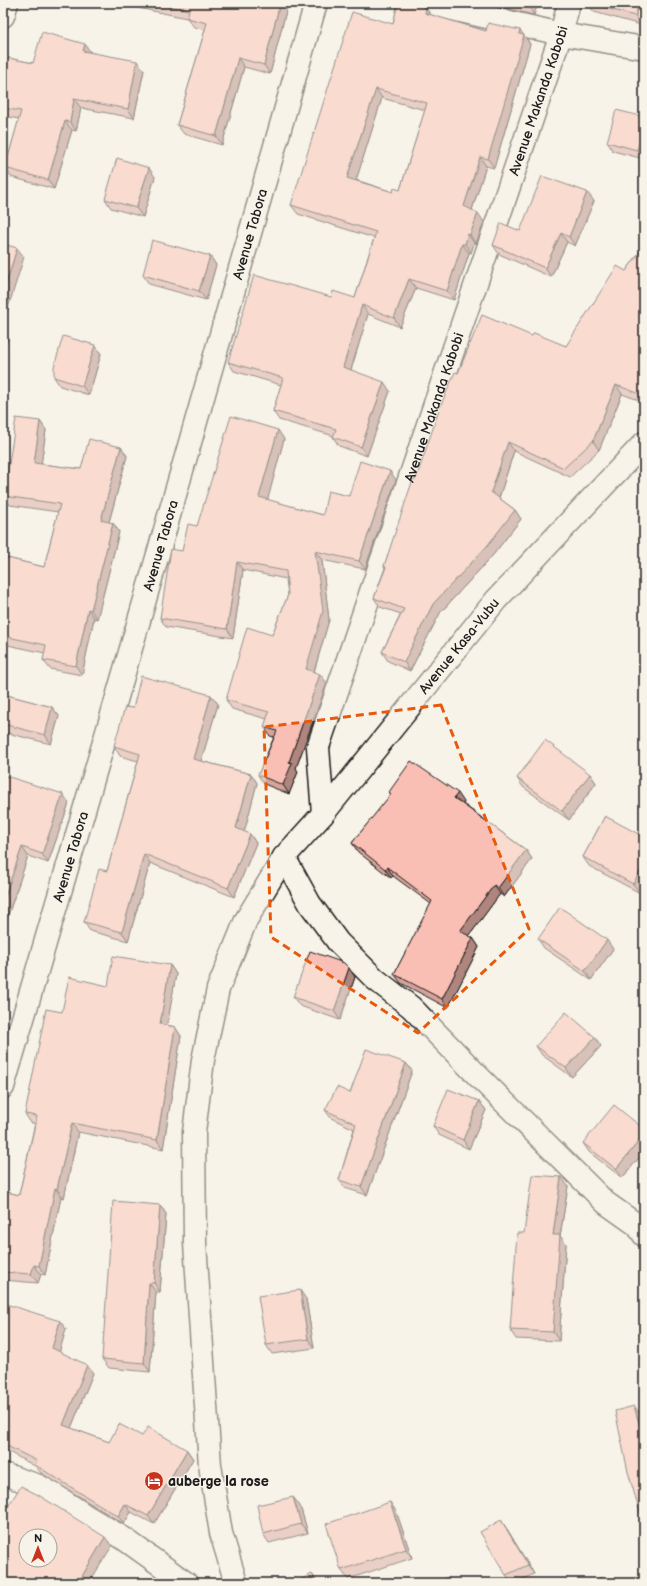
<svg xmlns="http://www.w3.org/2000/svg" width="647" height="1586" font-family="'Balsamiq Sans',sans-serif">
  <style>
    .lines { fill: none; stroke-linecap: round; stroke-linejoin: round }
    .minor-casing { stroke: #1c1c1c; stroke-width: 25 }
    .trunk-casing { stroke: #1c1c1c; stroke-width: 25 }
    .minor { stroke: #f7f3e8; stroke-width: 22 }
    .trunk { stroke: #f7f3e8; stroke-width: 22 }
    .wall { fill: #d7a49b; stroke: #1c1c1c; fill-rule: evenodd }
    .shaded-wall { fill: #af867e; stroke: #1c1c1c }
    .building { fill: #fabfb4; stroke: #1c1c1c; fill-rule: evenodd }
    .marked { fill: none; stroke: #e8590c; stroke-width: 3; stroke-dasharray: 8 5; stroke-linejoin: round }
    .labels { text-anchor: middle; stroke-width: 3; stroke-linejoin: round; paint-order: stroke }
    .street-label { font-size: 14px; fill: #1c1c1c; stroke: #f7f3e8 }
    .poi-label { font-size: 14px; font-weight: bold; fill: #1c1c1c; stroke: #f7f3e8; text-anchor: start }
  </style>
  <rect width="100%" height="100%" fill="#f7f3e8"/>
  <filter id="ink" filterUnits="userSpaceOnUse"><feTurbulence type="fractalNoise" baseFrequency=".025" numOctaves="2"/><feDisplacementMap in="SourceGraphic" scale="8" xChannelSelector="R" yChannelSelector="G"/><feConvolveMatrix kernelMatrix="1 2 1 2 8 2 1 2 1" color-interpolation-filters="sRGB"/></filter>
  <g filter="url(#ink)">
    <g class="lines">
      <defs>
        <g id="minor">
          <path d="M426,3L561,34L644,48"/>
          <path d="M3,16L7,3"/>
          <path id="s1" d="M323,814L318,747L561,34L569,3"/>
          <path d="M284,857L310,904L338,942L375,979L411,1007L480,1078L606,1203L637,1225L644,1235"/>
          <path id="s2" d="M3,1087L111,718L316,3"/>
          <path d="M3,1474L39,1486L53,1494L86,1516L123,1538L186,1583"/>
        </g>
        <g id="trunk">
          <path id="s3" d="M236,1583L221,1533L210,1465L195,1243L194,1132L203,1060L218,989L246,920L284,857L323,814L496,600L644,443"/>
        </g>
      </defs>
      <use href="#minor" class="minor-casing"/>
      <use href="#trunk" class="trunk-casing"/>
      <use href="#minor" class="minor"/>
      <use href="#trunk" class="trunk"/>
    </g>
    <g class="wall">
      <path d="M135,3H288L270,74L244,67L222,145L184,134L177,125L205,30L194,27L187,18L138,8Z"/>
      <path d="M398,3H414V4L426,8L431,15L486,31L527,39L530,44L494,168L486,166L472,210L484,222L476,244L474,243L471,253H469L454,300L416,288L400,327L368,314L351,370L390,391L367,456L339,446L333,437L334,436L279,420L273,411L281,385L234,371L228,362L331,297L355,298L374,238L298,214L291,205L393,24ZM382,98L425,110L400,190L393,192L356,180Z"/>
      <path d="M498,3H538L534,15L501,7Z"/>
      <path d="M587,3H644V15L641,25L594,12Z"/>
      <path d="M90,52L144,70L134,118L81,108L76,131L72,130L54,189L11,177L5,168L19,119L3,116V57L33,63Z"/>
      <path d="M644,117V159L613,151L607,142Z"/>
      <path d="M155,177L143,217L111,208L105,199Z"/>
      <path d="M594,201L575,246L567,242L551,277L499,254L493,245L520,231Z"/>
      <path d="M644,246V402L622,394L599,450L570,477L514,451L499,498L515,510L521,519L493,555L440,613L410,671L388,661L382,652L401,614L380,607L374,598L385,568L384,566L416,479L458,373L532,336L566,346L626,271Z"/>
      <path d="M210,256L216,265L206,300L149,284L143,275Z"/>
      <path d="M95,345L101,354L89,395L60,386L54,377Z"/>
      <path d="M40,421L46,430L41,464L81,469L121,447L127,456L109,522L113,523L119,532L97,619L94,618L82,675L50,669L43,660L45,653L3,644V557L44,567L58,512L10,505L4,496Z"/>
      <path d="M284,439L267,500L323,515L349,496L396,480L365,569L322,560L329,620L314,672L327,683L296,768L298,772L289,794L264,784L258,775L274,737L270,736L264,727L267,719L232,709L226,700L272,635L288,595L286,579L243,570L233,638L166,627L160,618L182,551L197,526Z"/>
      <path d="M3,694L52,707L59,716L51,744L3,732Z"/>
      <path d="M211,695L218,704L201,761L251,774L257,783L244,832L250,834L256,843L234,897L150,863L128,941L90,931L84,922L107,871L138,761L120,756L114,746L133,708Z"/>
      <path d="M590,774L596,783L569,820L523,787L517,778Z"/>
      <path d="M3,775L69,803L48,863L28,856L3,930Z"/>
      <path d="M389,792L464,802L463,804L526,850L532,859L504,897L500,894L469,936L473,938L479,947L448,1008L401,983L394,974L431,904L393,876L391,878L358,852L352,843L391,795Z"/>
      <path d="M605,816L640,893L589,866L583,857Z"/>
      <path d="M538,939L613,949L591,980L544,948Z"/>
      <path d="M170,965L176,974L167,1025L175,1027L181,1036L163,1149L78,1132L64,1198L61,1197L45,1275L41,1274L38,1283L3,1280V1191L19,1195L35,1123H31L25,1114L62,1012L108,986Z"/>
      <path d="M355,977L340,1020L300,1006L293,997Z"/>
      <path d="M536,1046H601L572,1077L542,1055Z"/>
      <path d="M406,1063L412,1071L367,1195L345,1188L339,1180L354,1129L331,1118L325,1110L350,1093Z"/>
      <path d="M479,1101L486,1110L469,1149L439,1135L433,1126Z"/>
      <path d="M644,1129V1152L622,1178L589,1152L583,1143Z"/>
      <path d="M568,1186L560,1236L566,1244L559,1341L516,1339L510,1330L524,1233Z"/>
      <path d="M160,1205L166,1214L160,1292H156L150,1372L109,1368L102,1359Z"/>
      <path d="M306,1299L314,1348L272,1354L266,1345Z"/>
      <path d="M3,1303L66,1329L59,1352L93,1373L71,1428L109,1442L142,1436L187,1450L193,1459L154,1524L131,1512L124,1524L41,1473L35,1466L3,1449Z"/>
      <path d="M293,1497L300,1506L308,1533L269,1543L263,1534Z"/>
      <path d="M396,1511L412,1558L348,1579L341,1570Z"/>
      <path d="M507,1529L534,1574L515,1583H512L506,1575Z"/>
    </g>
    <g class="shaded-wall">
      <path d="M280,3H288L270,74L264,65Z"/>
      <path d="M529,3H538L534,15L528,6Z"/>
      <path d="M639,3H644V15L641,25L635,16Z"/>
      <path d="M426,8L432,17L425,13Z"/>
      <path d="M520,30L530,44L494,168L488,159Z"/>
      <path d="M85,44L91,53L83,51Z"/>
      <path d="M238,58L244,67L222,145L216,136Z"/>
      <path d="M137,61L144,70L134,118L128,109Z"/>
      <path d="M376,89L382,98L354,187L347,178Z"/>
      <path d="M74,99L81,108L76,131L70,122Z"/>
      <path d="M65,121L72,130L54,189L48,180Z"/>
      <path d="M644,126V159L637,150Z"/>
      <path d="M480,157L486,166L470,216L464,206Z"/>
      <path d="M149,168L155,177L143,217L136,208Z"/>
      <path d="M587,192L594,201L575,246L569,237Z"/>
      <path d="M478,213L484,222L476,244L470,235Z"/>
      <path d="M561,233L567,242L551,277L545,268Z"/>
      <path d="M468,234L474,243L471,253L465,244Z"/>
      <path d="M462,244L469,253L454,300L447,291Z"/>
      <path d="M17,248L24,257L3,324V294Z"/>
      <path d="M210,256L216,265L206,300L199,291Z"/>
      <path d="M409,279L416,288L400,327L394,318Z"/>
      <path d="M362,305L368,314L349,376L343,367Z"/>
      <path d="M3,331L8,338L3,354Z"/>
      <path d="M95,345L101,354L89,395L82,386Z"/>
      <path d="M384,382L390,391L367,456L361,447Z"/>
      <path d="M616,385L622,394L599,450L593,441Z"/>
      <path d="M40,421L46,430L40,472L34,463Z"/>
      <path d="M278,430L284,439L266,506L259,497Z"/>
      <path d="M508,442L514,451L498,501L491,492Z"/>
      <path d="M121,447L127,456L107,529L101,520Z"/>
      <path d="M390,471L396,480L365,569L359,561Z"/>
      <path d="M515,510L521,519L493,555L440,613L410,671L404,662L433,604Z"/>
      <path d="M113,523L119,532L97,619L91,610Z"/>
      <path d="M315,551L322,560L329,620L312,678L306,669Z"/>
      <path d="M237,562L243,570L233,638L227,629Z"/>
      <path d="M88,609L94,618L82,675L76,666Z"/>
      <path d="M320,674L327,683L296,768L298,772L289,794L283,785L289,762Z"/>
      <path d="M211,695L218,704L199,768L193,759Z"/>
      <path d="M52,707L59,716L51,744L45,735Z"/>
      <path d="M251,774L257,783L243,837L236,828Z"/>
      <path d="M590,774L596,783L569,820L562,811Z"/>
      <path d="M458,793L464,802L461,807L454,798Z"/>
      <path d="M63,794L69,803L48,863L42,854Z"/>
      <path d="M250,834L256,843L234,897L228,888Z"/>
      <path d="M22,847L28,856L3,930V902Z"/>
      <path d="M526,850L532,859L504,897L498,888Z"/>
      <path d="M144,854L150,863L128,941L122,932Z"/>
      <path d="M644,864V885L640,893L633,884Z"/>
      <path d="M387,867L393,876L391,878L385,869Z"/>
      <path d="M494,885L500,894L466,940L460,931Z"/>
      <path d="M473,938L479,947L448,1008L442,999Z"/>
      <path d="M607,940L613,949L591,980L585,971Z"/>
      <path d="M170,965L176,974L166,1033L160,1024Z"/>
      <path d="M349,968L355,977L340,1020L334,1011Z"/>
      <path d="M3,1016L6,1020L3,1029Z"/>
      <path d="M175,1027L181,1036L163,1149L157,1140Z"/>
      <path d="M595,1037L601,1046L572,1077L566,1068Z"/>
      <path d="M406,1063L412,1071L367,1195L361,1187Z"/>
      <path d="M479,1101L486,1110L469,1149L463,1140Z"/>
      <path d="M72,1123L78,1132L64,1198L57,1189Z"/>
      <path d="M644,1135V1152L622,1178L616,1169Z"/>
      <path d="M561,1177L568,1186L560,1236L566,1244L559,1341L553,1332V1235Z"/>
      <path d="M55,1188L61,1197L45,1275L39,1266Z"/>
      <path d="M160,1205L166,1214L160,1292L154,1283Z"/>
      <path d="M34,1265L41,1274L38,1283L31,1274Z"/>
      <path d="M149,1283L156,1292L150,1372L144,1363Z"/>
      <path d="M300,1290L306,1299L314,1348L308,1339Z"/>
      <path d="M60,1321L66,1329L58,1357L52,1348Z"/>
      <path d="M87,1365L93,1373L69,1433L63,1425Z"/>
      <path d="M634,1406L640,1413L644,1429V1441Z"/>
      <path d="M187,1450L193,1459L154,1524L148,1516Z"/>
      <path d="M293,1497L300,1506L308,1533L301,1524Z"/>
      <path d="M390,1502L396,1511L412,1558L406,1549Z"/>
      <path d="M125,1504L131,1512L124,1524L118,1516Z"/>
      <path d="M501,1520L507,1529L534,1574L528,1565Z"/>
      <path d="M105,1537L112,1546L89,1583H78Z"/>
      <path d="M312,1574L318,1583H317Z"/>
    </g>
    <g class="building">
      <path d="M153,3H280L264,65L238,58L216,136L177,125L207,23L187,18L189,10Z"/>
      <path d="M398,3H411L426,8L425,13L486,31L488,23L520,30L519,34L524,35L488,159L480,157L464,206L478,213L470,235L468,234L465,244H462L447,291L409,279L394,318L362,305L343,367L384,382L361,447L333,437L336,429L273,411L283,378L228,362L254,275L331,297L333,291L355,298L376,232L291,205L352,12L393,24ZM376,89L427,103L400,190L394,188L393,192L347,178Z"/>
      <path d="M515,3H529L528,6Z"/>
      <path d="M588,3H639L635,16Z"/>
      <path d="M42,32L85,44L83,51L137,61L128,109L74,99L70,122L65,121L48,180L5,168L21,111L3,108V57L33,63Z"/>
      <path d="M616,110L644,117V126L637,150L607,142Z"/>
      <path d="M117,158L149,168L136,208L105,199Z"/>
      <path d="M542,176L587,192L569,237L561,233L545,268L493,245L501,223L520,231Z"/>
      <path d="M152,240L210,256L199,291L143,275Z"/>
      <path d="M3,244L17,248L3,294Z"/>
      <path d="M644,246V391L643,395L616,385L593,441L564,468L508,442L491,492L515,510L487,546L433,604L404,662L382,652L404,609L374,598L386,567L384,566L413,479H416L440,407L455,372L458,373L482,315L532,336L534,333L566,346L617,266L626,271Z"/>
      <path d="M63,336L95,345L82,386L54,377V367Z"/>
      <path d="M231,416L278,430L259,497L323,515L328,491L349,496L360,461L390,471L359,561L315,551L323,611L306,669L320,674L289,762L292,763L283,785L258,775L277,731L264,727L269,712L226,700L247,627L272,635L288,595L286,571L237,562L227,629L160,618L171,549L182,551L188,524L197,526Z"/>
      <path d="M16,418L40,421L34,463L81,469L89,439L121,447L101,520L113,523L91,610L88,609L76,666L43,660L46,645L3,636V557L44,567L60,504L4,496Z"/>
      <path d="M141,676L211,695L193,759L251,774L236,828L250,834L228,888L144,854L122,932L84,922L99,869L107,871L140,754L114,746L125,707L133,708Z"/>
      <path d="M3,694L52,707L45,735L3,724Z"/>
      <path d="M545,740L590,774L562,811L517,778Z"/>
      <path d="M411,761L458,793L454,798L526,850L498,888L494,885L460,931L473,938L442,999L394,974L432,901L387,867L385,869L352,843L391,794L389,792Z"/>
      <path d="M3,775L63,794L42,854L22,847L3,902Z"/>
      <path d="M605,816L644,837V864L633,884L583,857Z"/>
      <path d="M560,907L607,940L585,971L538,939Z"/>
      <path d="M310,951L344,963L349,968L334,1011L293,997Z"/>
      <path d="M113,956L170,965L160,1024L175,1027L157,1140L72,1123L57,1189L55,1188L39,1266L34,1265L31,1274L3,1272V1191L19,1195L37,1116L25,1114L46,1009L62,1012L69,977L108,986Z"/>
      <path d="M566,1012L595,1037L566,1068L536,1046Z"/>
      <path d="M366,1049L406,1063L361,1187L339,1180L356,1124L325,1110L337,1087L350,1093Z"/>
      <path d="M448,1089L479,1101L463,1140L433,1126Z"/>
      <path d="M614,1105L644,1129V1135L616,1169L583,1143Z"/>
      <path d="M532,1175L561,1177L553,1235H560L553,1332L510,1330L517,1233H524Z"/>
      <path d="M113,1201L160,1205L154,1283H149L144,1363L102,1359Z"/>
      <path d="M300,1290L308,1339L266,1345L258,1296Z"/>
      <path d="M3,1303L60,1321L52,1348L87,1365L63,1425L109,1442L119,1424L142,1436L148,1427L187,1450L148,1516L125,1504L118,1516L35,1465L37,1461L3,1444V1413L5,1409H3Z"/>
      <path d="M634,1406L644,1441V1526L628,1472L615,1411Z"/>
      <path d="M21,1486L40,1496L105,1537L78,1583H3V1514ZM26,1536H50V1560H26Z"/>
      <path d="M293,1497L301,1524L263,1534L257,1505Z"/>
      <path d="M390,1502L406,1549L341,1570L326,1524Z"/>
      <path d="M501,1520L528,1565L506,1575L480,1532Z"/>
      <path d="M312,1574L317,1583H294Z"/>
      <path d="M448,1577L451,1583H432Z"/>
      <path d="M602,1577L604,1583H587Z"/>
    </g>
  </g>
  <path d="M0 0H647V1586H0ZM441,705L529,929L418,1033L271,937L264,727Z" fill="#f7f3e8" fill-opacity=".55" fill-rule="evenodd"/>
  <path class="marked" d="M441,705L529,929L418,1033L271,937L264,727Z"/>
  <defs>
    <symbol id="hotel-disc" viewBox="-11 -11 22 22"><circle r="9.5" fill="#c8321e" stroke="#f7f3e8"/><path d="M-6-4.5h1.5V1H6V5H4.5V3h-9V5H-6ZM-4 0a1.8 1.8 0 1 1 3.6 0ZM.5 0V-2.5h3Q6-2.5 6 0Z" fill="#fff"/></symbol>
  </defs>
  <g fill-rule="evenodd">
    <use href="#hotel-disc" x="143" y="1470" width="22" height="22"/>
  </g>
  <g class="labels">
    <g class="street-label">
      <text dy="5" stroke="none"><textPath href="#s1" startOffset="750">Avenue Makanda Kabobi</textPath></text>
      <text dy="5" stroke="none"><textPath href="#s2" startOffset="888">Avenue Tabora</textPath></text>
      <text dy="5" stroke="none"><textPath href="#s1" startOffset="426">Avenue Makanda Kabobi</textPath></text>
      <text dy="5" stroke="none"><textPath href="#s2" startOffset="564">Avenue Tabora</textPath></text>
      <text dy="5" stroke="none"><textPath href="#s3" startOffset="1022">Avenue Kasa-Vubu</textPath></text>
      <text dy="5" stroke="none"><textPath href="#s2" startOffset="240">Avenue Tabora</textPath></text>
    </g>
    <g class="poi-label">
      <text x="168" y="1486">auberge la rose</text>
    </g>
  </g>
  <rect width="647" height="1586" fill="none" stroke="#f7f3e8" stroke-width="16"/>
  <rect x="8" y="8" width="631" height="1570" fill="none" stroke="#1c1c1c" stroke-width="1.5" filter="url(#ink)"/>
  <g transform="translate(38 1548)"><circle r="19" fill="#f7f3e8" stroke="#9f9d96"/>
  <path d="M0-3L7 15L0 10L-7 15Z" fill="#c8321e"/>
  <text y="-6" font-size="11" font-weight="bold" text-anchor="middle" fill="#1c1c1c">N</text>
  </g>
</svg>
